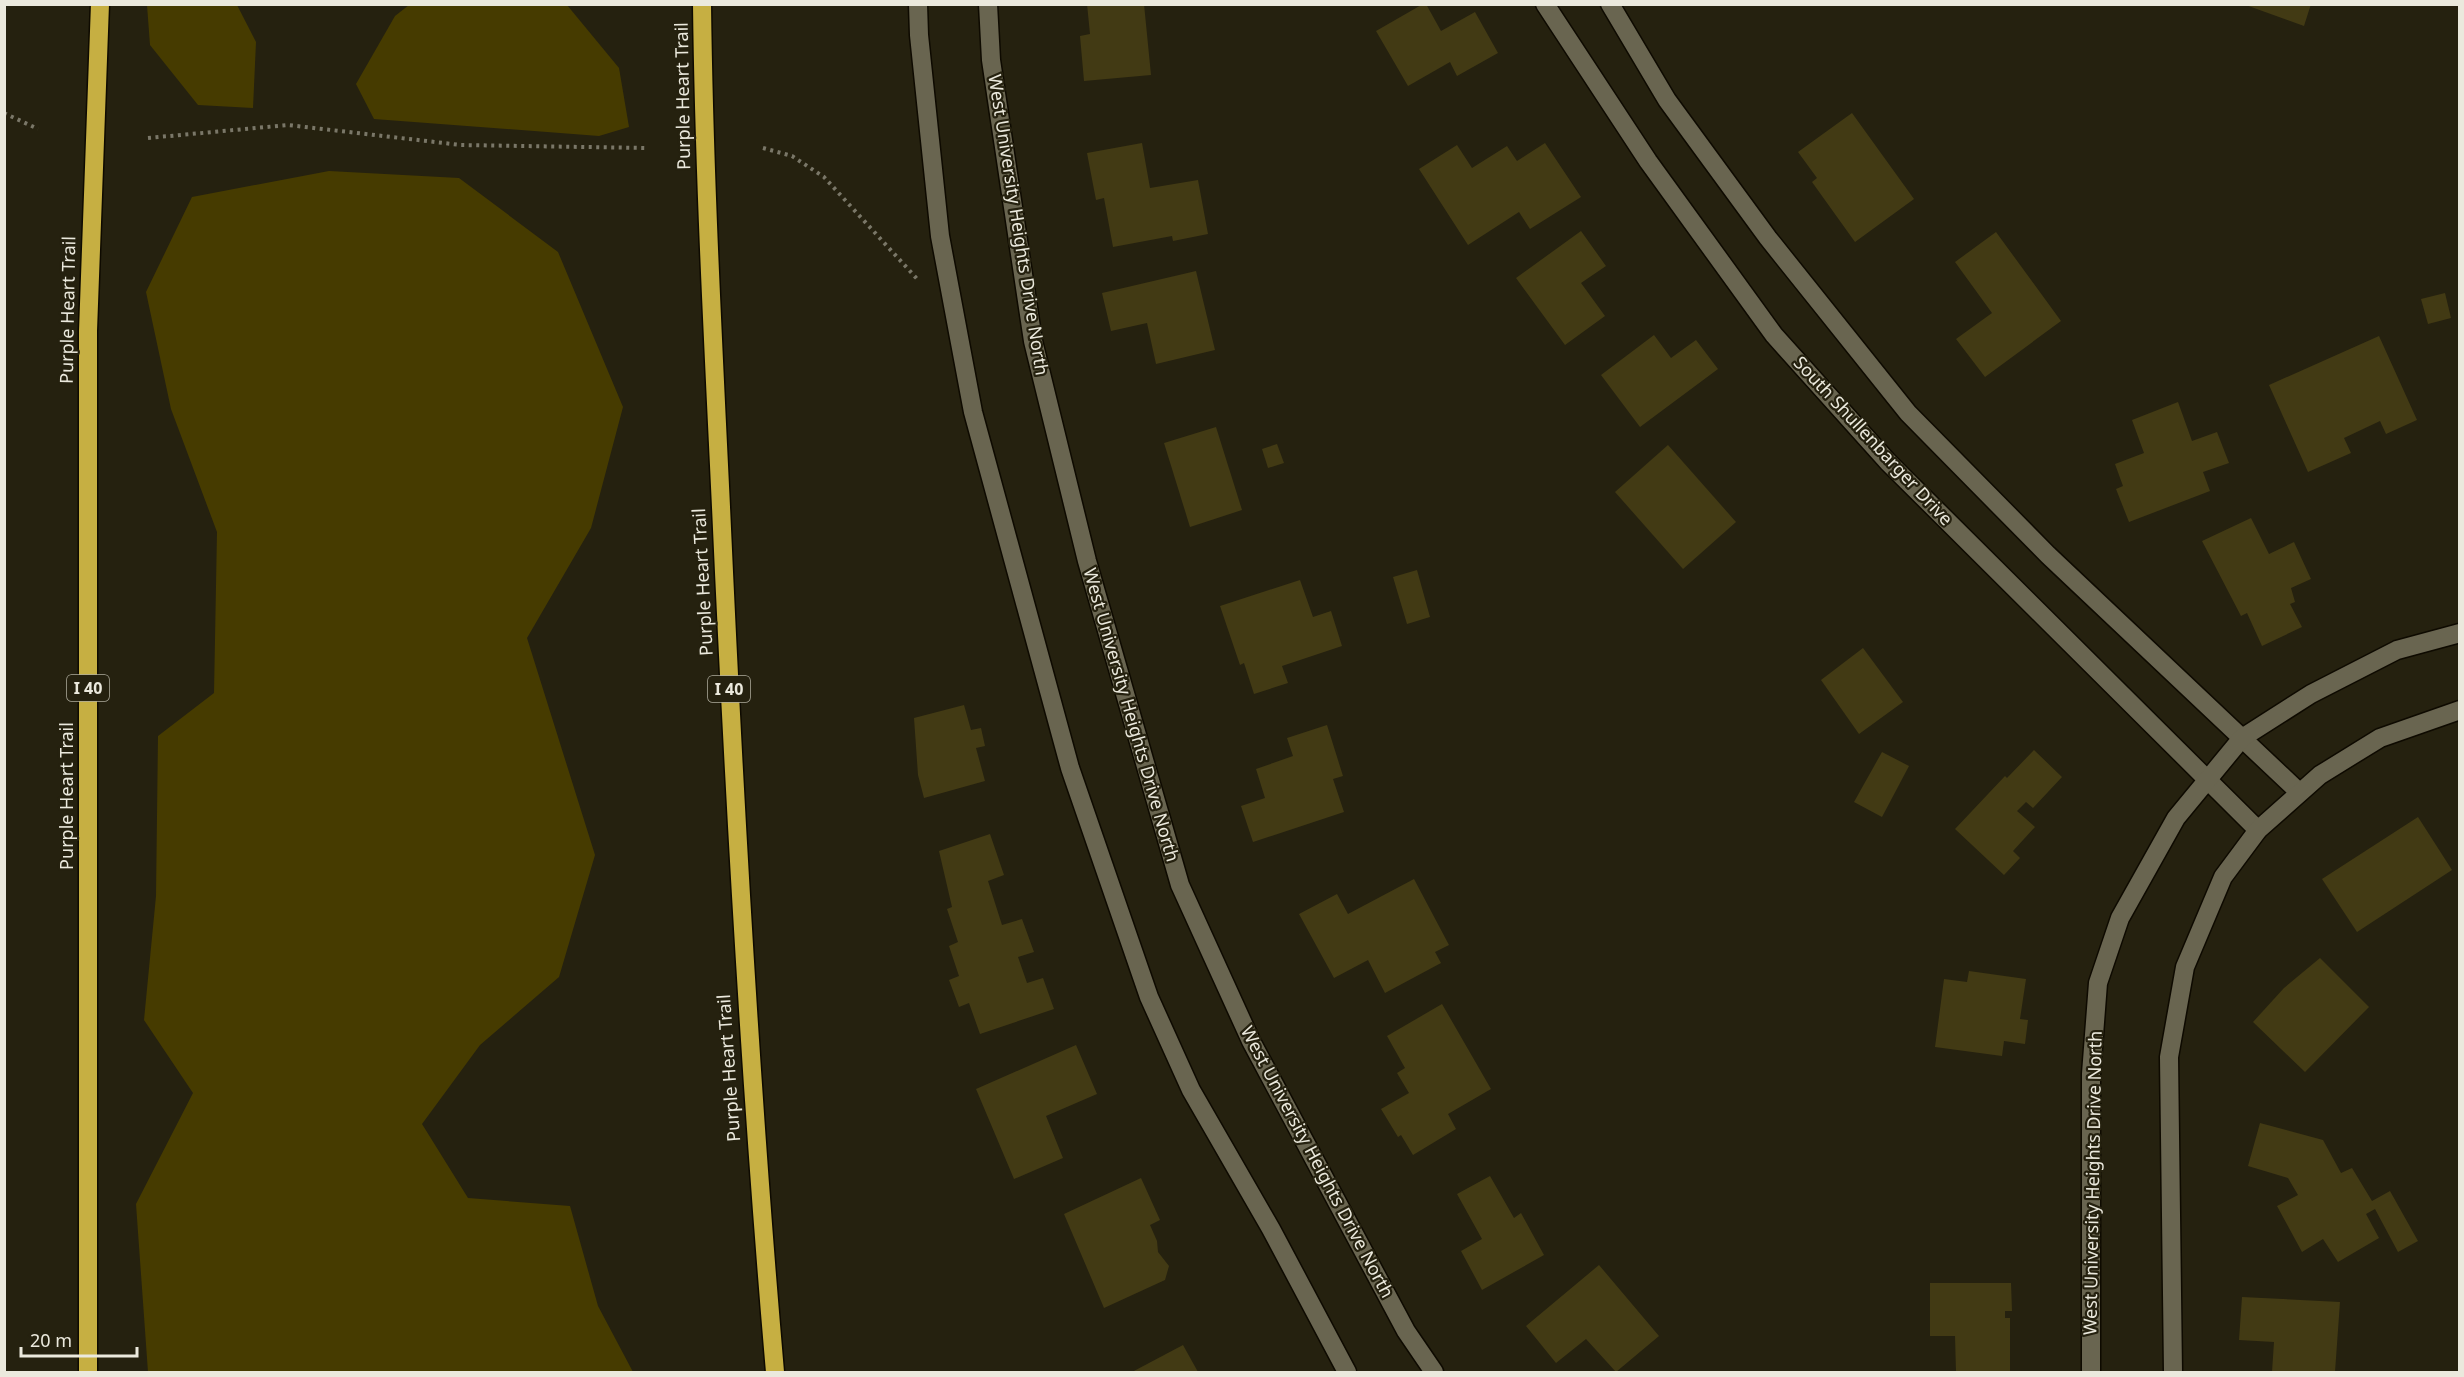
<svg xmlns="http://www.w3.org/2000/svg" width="2464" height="1377" font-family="'Noto Sans',sans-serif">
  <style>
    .green { fill: #463b00 }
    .building { fill: #423a14 }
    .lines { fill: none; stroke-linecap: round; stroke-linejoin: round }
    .street-casing { stroke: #0e0a00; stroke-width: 21 }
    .secondary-casing { stroke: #0e0a00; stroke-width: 21 }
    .highway-casing { stroke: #0e0a00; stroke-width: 21 }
    .path { stroke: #7a7768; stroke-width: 4; stroke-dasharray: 3 4.5; stroke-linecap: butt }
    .street { stroke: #696550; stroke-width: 18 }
    .secondary { stroke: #696550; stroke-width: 18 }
    .highway { stroke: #c6af42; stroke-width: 18 }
    .labels { text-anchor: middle; stroke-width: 4.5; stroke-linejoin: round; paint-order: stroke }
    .shield { fill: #25210f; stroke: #b0ad9f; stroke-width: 1.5 }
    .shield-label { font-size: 16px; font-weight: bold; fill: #ebe9dd }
    .street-label { font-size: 18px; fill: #ebe9dd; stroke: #25210f }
  </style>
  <rect width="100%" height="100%" fill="#25210f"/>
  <g class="green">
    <path d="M147,5H237L256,42L253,108L198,105L150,45Z"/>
    <path d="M409,5H567L619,68L629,127L599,136L374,119L356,84L395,16Z"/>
    <path d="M329,171L459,178L558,252L623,407L591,528L527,638L595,855L559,977L480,1045L422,1124L468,1198L570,1206L598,1306L633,1372H148L136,1204L193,1093L144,1020L156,896L158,736L214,693L217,532L171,409L146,292L192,197Z"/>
  </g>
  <g class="building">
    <path d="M1087,4H1144L1151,75L1084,81L1080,36L1090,34Z"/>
    <path d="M1423,4H1426L1441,31L1475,12L1498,53L1457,76L1450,62L1408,86L1376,31Z"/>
    <path d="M2243,4H2311L2304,26Z"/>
    <path d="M1852,113L1914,199L1855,242L1812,182L1817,178L1798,152Z"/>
    <path d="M1142,143L1150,188L1198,180L1208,234L1173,241L1172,236L1113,247L1104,198L1096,200L1087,153Z"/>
    <path d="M1545,143L1581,197L1530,229L1519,212L1468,245L1419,169L1457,145L1472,168L1507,146L1517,161Z"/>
    <path d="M1581,231L1606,266L1581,283L1605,316L1565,345L1516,278Z"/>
    <path d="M1996,232L2061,321L1985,377L1956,339L1992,313L1955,262Z"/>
    <path d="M1196,271L1215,350L1156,364L1147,323L1111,331L1102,293Z"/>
    <path d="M2445,293L2451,318L2428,324L2421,299Z"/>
    <path d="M1654,335L1671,358L1696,340L1718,369L1640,427L1601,375Z"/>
    <path d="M2379,336L2417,420L2386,434L2380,421L2344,438L2351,453L2308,472L2269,385Z"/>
    <path d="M2178,402L2192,441L2217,432L2229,463L2203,472L2210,491L2129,522L2116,489L2123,486L2115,464L2144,453L2132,420Z"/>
    <path d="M1216,427L1242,510L1190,527L1164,443Z"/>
    <path d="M1277,444L1284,463L1268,468L1262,449Z"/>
    <path d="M1668,445L1736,522L1683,569L1615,492Z"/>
    <path d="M2251,518L2269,554L2294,542L2311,579L2291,588L2295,602L2290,604L2302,627L2262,646L2247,613L2241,616L2202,541Z"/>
    <path d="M1417,570L1430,617L1407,624L1393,577Z"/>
    <path d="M1300,580L1313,617L1331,611L1342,646L1282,666L1288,683L1254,694L1244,663L1240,665L1220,606Z"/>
    <path d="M1863,648L1903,702L1859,734L1821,680Z"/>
    <path d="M964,705L971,730L981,728L985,746L976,748L985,781L924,798L918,775L914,718Z"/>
    <path d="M1327,725L1343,776L1333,779L1344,812L1253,842L1241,806L1265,798L1256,769L1293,756L1287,738Z"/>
    <path d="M2034,750L2062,777L2033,808L2026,802L2017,811L2035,827L2013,851L2020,858L2004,875L1955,829L2005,776L2007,778Z"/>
    <path d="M1882,752L1909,766L1882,817L1854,802Z"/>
    <path d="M2418,817L2452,870L2357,932L2322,879Z"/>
    <path d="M990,834L1004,875L988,881L1002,925L1022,919L1034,952L1018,957L1027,983L1043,978L1054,1009L980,1034L969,1003L959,1007L949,980L959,976L949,946L958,942L947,909L952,907L939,851Z"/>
    <path d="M1414,879L1449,945L1435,952L1441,963L1385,993L1368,960L1334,978L1299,914L1337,894L1348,914Z"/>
    <path d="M2320,958L2369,1007L2305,1072L2253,1022L2284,988Z"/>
    <path d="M1969,971L2026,979L2020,1019L2028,1020L2025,1044L2004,1041L2002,1056L1935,1047L1944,979L1967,982Z"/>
    <path d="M1442,1004L1491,1089L1448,1114L1456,1129L1413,1155L1401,1135L1398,1137L1381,1109L1409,1093L1397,1073L1405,1068L1387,1036Z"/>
    <path d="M1076,1045L1097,1094L1046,1116L1063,1158L1014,1179L976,1089Z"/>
    <path d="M2260,1123L2323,1140L2341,1173L2352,1168L2372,1201L2390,1191L2418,1241L2398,1252L2375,1209L2366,1214L2379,1238L2338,1262L2323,1239L2302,1252L2277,1206L2298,1195L2288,1178L2248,1166Z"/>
    <path d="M1490,1176L1514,1218L1521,1213L1544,1255L1482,1290L1461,1251L1482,1239L1457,1194Z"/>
    <path d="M1141,1178L1160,1220L1150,1225L1157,1241L1158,1252L1169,1266L1165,1280L1104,1308L1064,1214Z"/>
    <path d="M1599,1265L1659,1336L1616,1372L1586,1339L1556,1363L1526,1326Z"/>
    <path d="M1930,1283H2011L2012,1311H2005V1318H2010V1372H1956L1955,1336H1930Z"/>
    <path d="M2242,1297L2340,1302L2335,1372H2272L2274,1342L2239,1340Z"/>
    <path d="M1183,1345L1198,1372H1132Z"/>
  </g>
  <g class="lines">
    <defs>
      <g id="street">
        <path d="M1545,4L1648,161L1774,335L1888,462L2258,830"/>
        <path d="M1610,4L1667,100L1768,238L1908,413L2048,555L2299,792"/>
      </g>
      <g id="secondary">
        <path d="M918,4L919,35L940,236L973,412L1070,768L1149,997L1191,1090L1271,1229L1347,1372"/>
        <path d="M988,4L991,60L1033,341L1087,561L1180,885L1251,1041L1406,1331L1434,1372"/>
        <path d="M2091,1372V1074L2098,983L2120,918L2176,818L2242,738L2311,694L2397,650L2460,633"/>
        <path d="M2173,1372L2169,1057L2185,967L2223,877L2258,830L2320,775L2380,738L2460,710"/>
      </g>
      <g id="highway">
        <path d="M702,4C704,172 713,339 721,507C734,796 750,1084 775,1372"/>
        <path d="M88,1372V331L100,4"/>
      </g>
    </defs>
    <use href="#street" class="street-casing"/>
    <use href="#secondary" class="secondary-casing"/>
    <use href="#highway" class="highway-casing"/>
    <g class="path">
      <path d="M4,113L38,129"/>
      <path d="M148,138L288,125L461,145L646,148"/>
      <path d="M763,148L792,156L824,177L919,281"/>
    </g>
    <use href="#street" class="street"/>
    <use href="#secondary" class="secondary"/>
    <use href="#highway" class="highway"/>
  </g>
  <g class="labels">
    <g class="shield">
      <rect x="67" y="675" width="42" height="26" rx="4.5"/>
      <rect x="708" y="676" width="42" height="26" rx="4.5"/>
    </g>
    <g class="shield-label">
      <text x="88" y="694">I 40</text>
      <text x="729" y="695">I 40</text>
    </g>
    <g class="street-label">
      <text transform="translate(683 96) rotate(-91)" y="6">Purple Heart Trail</text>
      <text transform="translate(1018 225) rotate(81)" y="6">West University Heights Drive North</text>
      <text transform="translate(68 310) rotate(-89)" y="6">Purple Heart Trail</text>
      <text transform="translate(1873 441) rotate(47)" y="6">South Shullenbarger Drive</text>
      <text transform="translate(703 582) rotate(-93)" y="6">Purple Heart Trail</text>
      <text transform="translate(1131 715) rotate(74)" y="6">West University Heights Drive North</text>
      <text transform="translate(67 796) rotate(-90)" y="6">Purple Heart Trail</text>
      <text transform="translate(729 1068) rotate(-94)" y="6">Purple Heart Trail</text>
      <text transform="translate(1317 1162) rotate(62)" y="6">West University Heights Drive North</text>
      <text transform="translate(2093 1183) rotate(-89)" y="6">West University Heights Drive North</text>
    </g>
  </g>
  <rect width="2464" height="1377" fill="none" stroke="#ebe9dd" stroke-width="12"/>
  <path d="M21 1347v9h116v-9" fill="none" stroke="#ebe9dd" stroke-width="3"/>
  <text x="30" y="1347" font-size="18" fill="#ebe9dd" stroke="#25210f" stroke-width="4.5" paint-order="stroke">20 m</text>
</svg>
